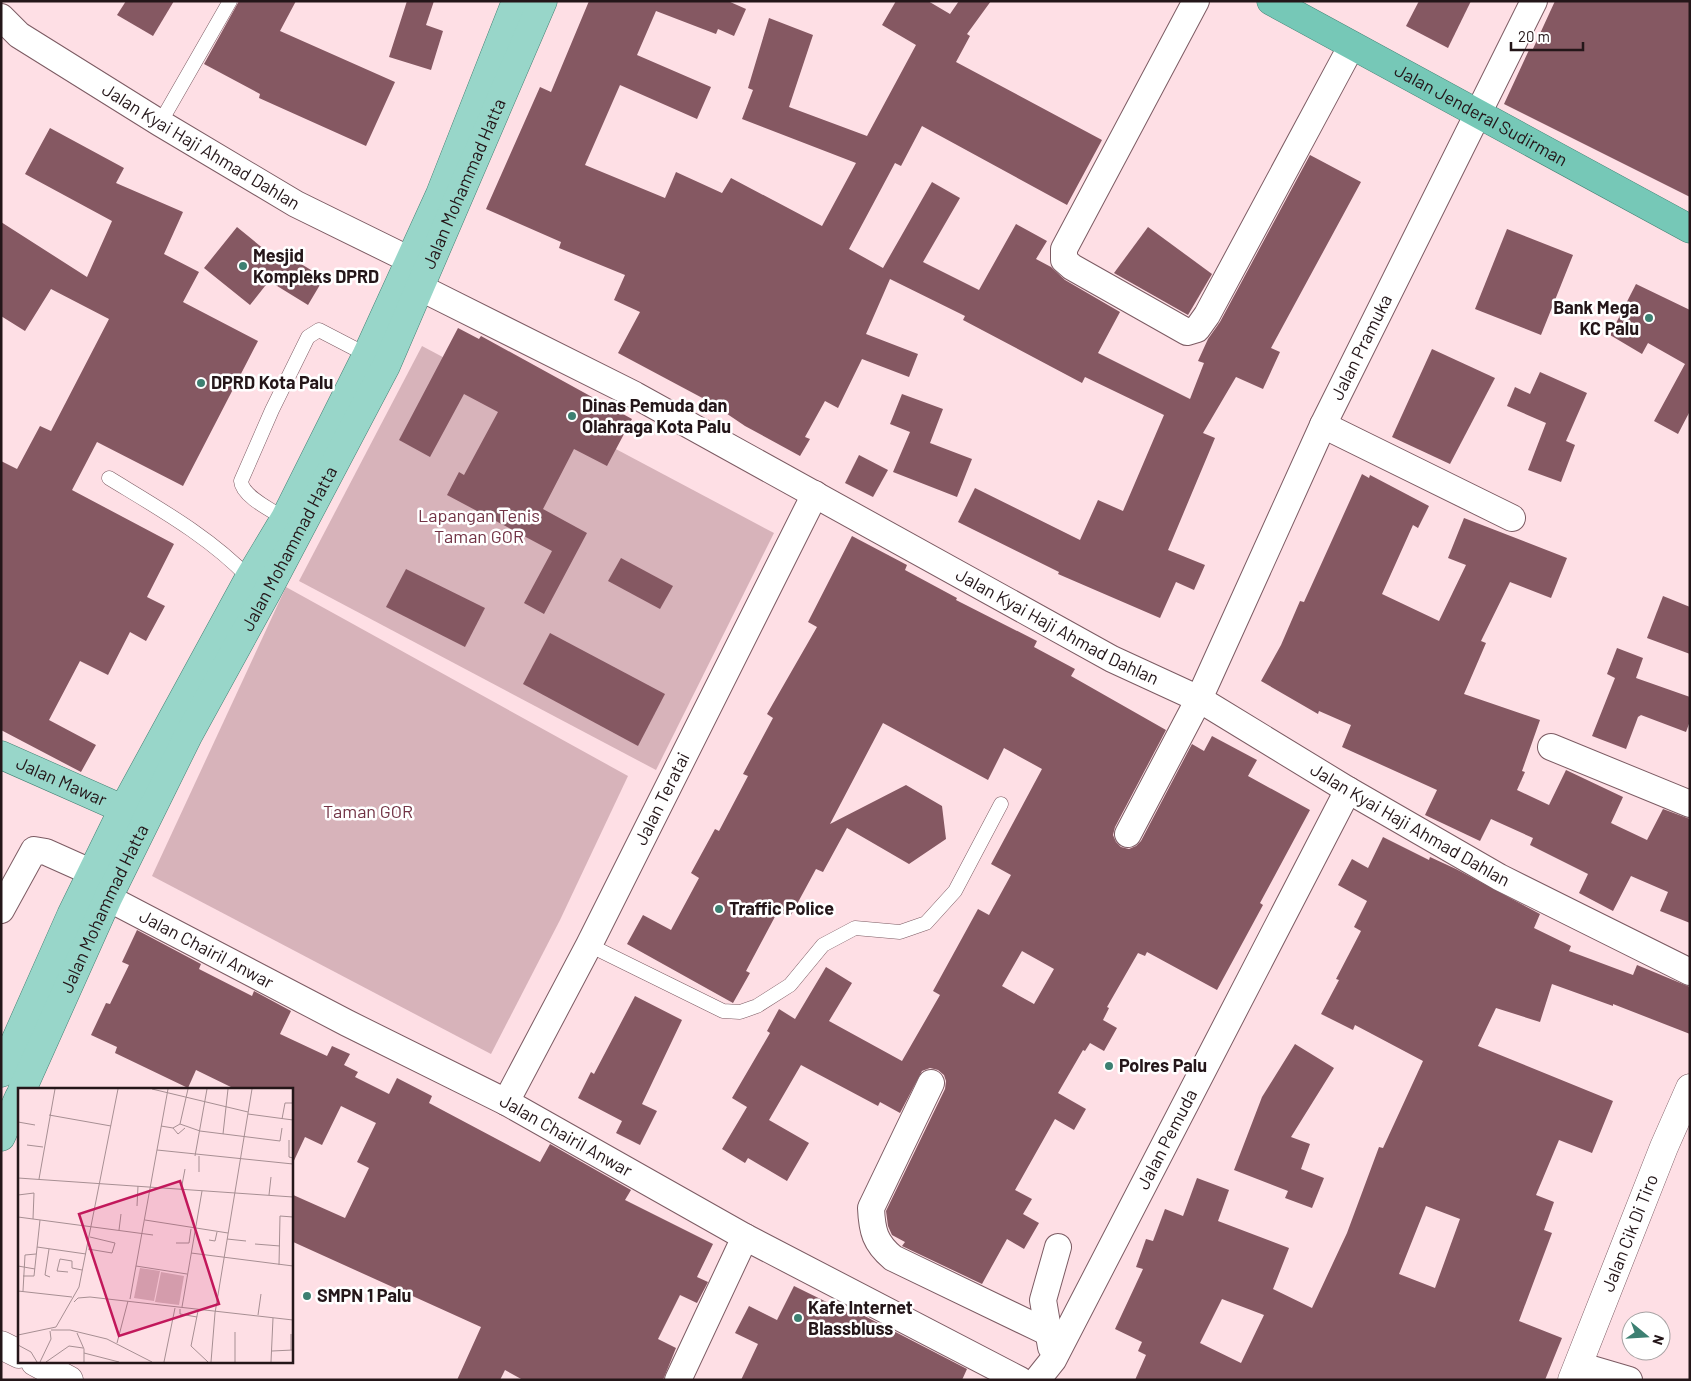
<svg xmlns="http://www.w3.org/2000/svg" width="1691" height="1381" font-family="Barlow,sans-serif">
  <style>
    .green { fill: #d7b3ba }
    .building { fill: #855862; fill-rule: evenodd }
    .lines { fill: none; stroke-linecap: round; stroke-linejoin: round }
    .service-casing { stroke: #7c5b63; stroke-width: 15 }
    .minor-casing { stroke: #7c5b63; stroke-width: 28 }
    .tertiary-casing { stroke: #7c5b63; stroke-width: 29 }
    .primary-casing { stroke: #438174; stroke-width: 29 }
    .trunk-casing { stroke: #438174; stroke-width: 29 }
    .service { stroke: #fff; stroke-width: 14 }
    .minor { stroke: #fff; stroke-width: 26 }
    .tertiary { stroke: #fff; stroke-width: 28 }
    .primary { stroke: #98d6c9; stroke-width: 28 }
    .trunk { stroke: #76c8b7; stroke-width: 28 }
    .poi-dot { fill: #3d8072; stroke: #fff; stroke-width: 2 }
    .labels { text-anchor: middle; stroke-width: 5; stroke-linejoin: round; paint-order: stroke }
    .street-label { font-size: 18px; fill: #241619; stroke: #fff }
    .poi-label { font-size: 18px; font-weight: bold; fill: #241619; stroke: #fff; text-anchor: start }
    .park-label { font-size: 18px; fill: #723345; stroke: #fff }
    .inset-road { fill: none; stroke: #a78f93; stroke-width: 1 }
    .view { fill: #c2185b; fill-opacity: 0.15; stroke: #c2185b; stroke-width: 2.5 }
    .inset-edge { fill: none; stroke: #241619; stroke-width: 2.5 }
  </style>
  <rect width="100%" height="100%" fill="#fedfe5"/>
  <g class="green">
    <path d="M422,346L774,533L656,770L299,581Z"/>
    <path d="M286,587L628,776L560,920L491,1054L152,876Z"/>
  </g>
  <g class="building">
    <path d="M126,1H174L153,36L117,15Z"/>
    <path d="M239,1H296L280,31L395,82L366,146L259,98L260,94L204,64Z"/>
    <path d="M407,1H434L426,25L443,31L431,70L389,57Z"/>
    <path d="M589,1H728L746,9L734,36L718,29L716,34L656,11L637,55L711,87L697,119L620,85L585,165L665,198L676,172L722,193L731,178L822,226L856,163L742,119L753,90L748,88L769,18L813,35L789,107L867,136L916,45L882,25L896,1H928L950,14L959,1H991L967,34L970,36L956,62L1102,140L1067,205L922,126L901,166L895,163L849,249L883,268L932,182L960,198L923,262L979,290L1016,224L1047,241L1036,259L1051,267L1065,280L1120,312L1098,353L1190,399L1204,363L1198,361L1208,339L1220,322L1310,155L1361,182L1271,348L1280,352L1263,389L1236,377L1203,433L1215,438L1168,550L1205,565L1194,590L1176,582L1160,618L1058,574L1059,572L958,522L975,488L1080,540L1098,500L1123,511L1164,415L1085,377L1082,383L963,320L965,316L890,279L866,334L918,354L909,377L862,359L838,408L825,401L805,437L810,439L800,456L745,426L708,401L618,353L640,312L614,300L625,275L559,248L561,242L486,209L540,87L551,92Z"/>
    <path d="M1419,1H1471L1448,48L1406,26Z"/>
    <path d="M1555,1H1690V197L1504,104L1529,50L1532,51Z"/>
    <path d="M50,128L124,168L116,183L183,212L164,254L199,272L183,302L258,341L183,486L97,442L72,490L174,544L147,597L165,606L146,641L130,632L108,675L80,661L49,720L96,745L81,772L1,730V461L17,469L40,426L51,431L109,319L51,289L25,331L1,316V222L87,277L112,221L25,174Z"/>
    <path d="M237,227L287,268L293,259L324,278L308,305L269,281L250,305L204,268Z"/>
    <path d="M1148,227L1212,274L1188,315L1114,273Z"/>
    <path d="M1507,229L1573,255L1541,335L1475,309Z"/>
    <path d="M1636,284L1690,310V411L1678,434L1654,421L1685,364L1648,343L1642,354L1610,335Z"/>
    <path d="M458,328L479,339L481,336L632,419L607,466L574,449L543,509L587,533L544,614L524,603L552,551L447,495L459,472L464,475L498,412L464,394L430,457L399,440Z"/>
    <path d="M1432,349L1495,378L1450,464L1392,437Z"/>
    <path d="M1540,372L1587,393L1566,441L1575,445L1561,482L1528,470L1546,423L1507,406L1515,387L1530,394Z"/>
    <path d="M902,394L943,409L930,443L972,459L957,497L893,472L910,432L890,424Z"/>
    <path d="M859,455L888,470L873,497L845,483Z"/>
    <path d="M1362,474L1369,478L1370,475L1429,506L1418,528L1413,525L1382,594L1439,621L1466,565L1448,558L1464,518L1567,558L1551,598L1510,582L1481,641L1486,643L1464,694L1540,720L1522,771L1525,772L1517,790L1549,805L1566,770L1623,797L1611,823L1647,840L1663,809L1690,819V923L1660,911L1668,892L1631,876L1613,911L1579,893L1588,874L1530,845L1533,838L1491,819L1480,841L1425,815L1437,790L1342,747L1351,725L1319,711L1318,714L1261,681L1281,645L1300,601L1304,602Z"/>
    <path d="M852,536L907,565L905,570L957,598L956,600L1037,641L1034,647L1075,669L1071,676L1166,730L1115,827L1113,835L1116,842L1121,847L1129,849L1136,846L1141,841L1192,744L1204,751L1212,736L1257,760L1248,776L1310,810L1260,903L1263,905L1217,990L1147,952L1145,956L1138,953L1107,1007L1109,1008L1103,1020L1117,1028L1104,1051L1090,1043L1085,1051L1083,1050L1058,1093L1086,1109L1074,1130L1055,1119L1015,1190L1032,1199L1023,1214L1039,1223L1024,1249L1007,1239L982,1284L902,1246L905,1242L892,1235L888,1226L886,1211L945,1089L946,1081L944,1075L938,1070L930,1068L922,1071L900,1113L880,1102L878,1106L801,1065L769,1120L809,1143L787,1181L748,1158L745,1163L722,1149L747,1107L732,1098L770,1033L767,1031L779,1009L795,1019L826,967L852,983L829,1021L902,1061L940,995L933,991L978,909L989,915L1011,875L991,864L1042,769L1004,748L988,780L883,723L830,824L906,785L942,806L946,839L909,864L847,828L823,872L816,869L790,917L778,911L746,971L750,973L733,1003L627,944L643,915L671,930L699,878L691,873L715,829L719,831L748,776L743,774L773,718L767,714L817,627L808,622ZM1022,951L1054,969L1034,1004L1002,986Z"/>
    <path d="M621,558L673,586L660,609L608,581Z"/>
    <path d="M406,569L485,608L465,647L386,607Z"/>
    <path d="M1663,596L1690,607V654L1647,638Z"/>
    <path d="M550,633L665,694L638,746L523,684Z"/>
    <path d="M1617,648L1643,658L1636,678L1690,697V721L1686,732L1641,715L1638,717L1626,749L1592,736L1615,678L1607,674Z"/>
    <path d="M1383,837L1429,860L1430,857L1456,869L1540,914L1534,928L1571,946L1569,951L1633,975L1637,965L1690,987V1034L1613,1004V1006L1552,984L1540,1022L1496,1008L1478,1046L1613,1101L1592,1153L1559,1140L1536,1195L1554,1202L1544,1230L1552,1233L1519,1321L1562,1338L1545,1380H1135L1146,1355L1138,1351L1142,1342L1115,1329L1143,1269L1136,1267L1146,1239L1153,1241L1165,1209L1183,1216L1197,1178L1229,1190L1218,1221L1289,1248L1273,1289L1312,1308L1347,1233L1379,1147L1383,1148L1423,1061L1355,1025L1353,1030L1321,1014L1339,980L1336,979L1361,931L1354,927L1367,901L1338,885L1352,859L1368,868ZM1426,1206L1460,1219L1435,1288L1399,1274ZM1222,1299L1264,1315L1241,1363L1200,1343Z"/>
    <path d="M137,930L201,964L199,969L252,996L254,991L291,1011L280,1034L327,1056L332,1046L350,1054L344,1065L358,1072L355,1077L389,1094L397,1078L432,1096L429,1103L540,1162L550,1144L631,1190L625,1200L713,1244L697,1277L708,1282L697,1303L680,1295L658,1339L676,1348L663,1380H523L505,1370L500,1380H457L481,1327L291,1241V1194L345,1218L369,1168L357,1162L376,1123L341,1106L322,1145L305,1137L291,1167V1090H237L196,1070L188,1088L115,1053L117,1047L91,1035L106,1003L110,1004L129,965L122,962Z"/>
    <path d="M635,996L682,1020L642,1104L657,1111L640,1145L616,1133L622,1121L578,1098L591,1072L594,1074Z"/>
    <path d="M1295,1044L1334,1068L1291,1137L1310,1144L1301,1169L1324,1178L1312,1208L1285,1198L1288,1191L1234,1170L1262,1097Z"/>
    <path d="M794,1286L849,1313L851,1309L967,1369L962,1380H741L758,1344L735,1333L749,1306L777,1320Z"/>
  </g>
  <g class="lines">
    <defs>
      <g id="service">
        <path d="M160,123L230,1"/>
        <path d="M109,478C158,508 210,537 249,578"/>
        <path d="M289,521C275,512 242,497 241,481L272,410L308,337L319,330L371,357"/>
        <path d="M589,945L723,1011L740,1012L757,1006L790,985L823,945L855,928L900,932L926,923L955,891L1001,804"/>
      </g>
      <g id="minor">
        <path d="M1196,1L1064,249V260L1072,267L1187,332L1197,329L1207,315L1352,45"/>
        <path id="s1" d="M1,17L19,35L160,123L296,204L410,260"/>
        <path id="s2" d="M421,288L635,395L1112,659L1199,699L1348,790L1499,877L1690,972"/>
        <path d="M1323,425L1512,518"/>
        <path d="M1551,747L1690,804"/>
        <path id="s3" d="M1128,834L1199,699L1323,425L1534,1"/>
        <path id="s4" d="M108,898L347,1023L506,1102L745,1237L1020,1380"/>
        <path d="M1,910L34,850L46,852L93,873"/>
        <path d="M931,1083L871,1208C872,1231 875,1243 893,1258L1049,1333"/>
        <path id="s5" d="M506,1102L589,945L815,494"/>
        <path d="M1051,1347L1043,1300L1058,1247"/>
        <path d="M1578,1365L1629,1380"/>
        <path d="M678,1380L745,1237"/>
        <path id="s6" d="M1037,1380L1053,1360L1348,790"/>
      </g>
      <g id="tertiary">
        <path d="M1,1345L19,1354"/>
        <path d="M35,1362L69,1380"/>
        <path id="s7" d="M1572,1380L1664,1147L1690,1088"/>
      </g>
      <g id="primary">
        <path id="s8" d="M1,755L123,809"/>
        <path d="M1,1073L71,915L123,809L249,578L285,518L367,354L440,194L516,1"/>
        <path id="s9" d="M22,1090L108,898L188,736L267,592L386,366L543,1"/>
        <path d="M1,1137L19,1097"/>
      </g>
      <g id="trunk">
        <path id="s10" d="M1271,1L1690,229"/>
      </g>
    </defs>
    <use href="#service" class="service-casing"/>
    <use href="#minor" class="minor-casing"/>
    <use href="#tertiary" class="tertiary-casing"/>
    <use href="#primary" class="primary-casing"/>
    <use href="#trunk" class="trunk-casing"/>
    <use href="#service" class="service"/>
    <use href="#minor" class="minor"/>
    <use href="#tertiary" class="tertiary"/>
    <use href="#primary" class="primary"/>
    <use href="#trunk" class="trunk"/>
  </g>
  <g class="poi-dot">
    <circle cx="243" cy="266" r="5"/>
    <circle cx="1649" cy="318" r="5"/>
    <circle cx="201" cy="383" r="5"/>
    <circle cx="572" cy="416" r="5"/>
    <circle cx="719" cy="909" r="5"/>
    <circle cx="1109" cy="1066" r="5"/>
    <circle cx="307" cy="1296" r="5"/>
    <circle cx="798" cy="1318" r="5"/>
  </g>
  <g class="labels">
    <g class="street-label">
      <text dy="6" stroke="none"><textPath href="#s10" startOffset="239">Jalan Jenderal Sudirman</textPath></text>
      <text dy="6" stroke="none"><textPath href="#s1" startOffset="239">Jalan Kyai Haji Ahmad Dahlan</textPath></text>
      <text dy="6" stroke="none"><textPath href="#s9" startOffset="1009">Jalan Mohammad Hatta</textPath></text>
      <text dy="6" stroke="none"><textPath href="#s3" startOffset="540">Jalan Pramuka</textPath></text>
      <text dy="6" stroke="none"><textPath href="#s9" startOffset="604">Jalan Mohammad Hatta</textPath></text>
      <text dy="6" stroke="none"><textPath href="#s2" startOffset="721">Jalan Kyai Haji Ahmad Dahlan</textPath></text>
      <text dy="6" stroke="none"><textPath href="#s8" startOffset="66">Jalan Mawar</textPath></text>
      <text dy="6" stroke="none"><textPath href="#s5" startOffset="341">Jalan Teratai</textPath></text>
      <text dy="6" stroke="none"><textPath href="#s2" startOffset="1126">Jalan Kyai Haji Ahmad Dahlan</textPath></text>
      <text dy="6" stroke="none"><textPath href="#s9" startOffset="199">Jalan Mohammad Hatta</textPath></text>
      <text dy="6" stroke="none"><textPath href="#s4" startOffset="111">Jalan Chairil Anwar</textPath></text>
      <text dy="6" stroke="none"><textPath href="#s4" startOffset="516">Jalan Chairil Anwar</textPath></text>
      <text dy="6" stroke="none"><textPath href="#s6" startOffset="274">Jalan Pemuda</textPath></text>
      <text dy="6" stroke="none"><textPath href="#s7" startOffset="158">Jalan Cik Di Tiro</textPath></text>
    </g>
    <g class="poi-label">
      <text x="253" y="262">Mesjid<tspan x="253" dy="21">Kompleks DPRD</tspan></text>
      <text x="1639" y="314" text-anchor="end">Bank Mega<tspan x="1639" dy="21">KC Palu</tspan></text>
      <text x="211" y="389">DPRD Kota Palu</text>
      <text x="582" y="412">Dinas Pemuda dan<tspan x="582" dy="21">Olahraga Kota Palu</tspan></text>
      <text x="729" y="915">Traffic Police</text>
      <text x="1119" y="1072">Polres Palu</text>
      <text x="317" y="1302">SMPN 1 Palu</text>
      <text x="808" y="1314">Kafe Internet<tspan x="808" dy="21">Blassbluss</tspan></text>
    </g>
    <g class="park-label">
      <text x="479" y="522">Lapangan Tenis<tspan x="479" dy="21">Taman GOR</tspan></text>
      <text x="368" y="818">Taman GOR</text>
    </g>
  </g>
  <g transform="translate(18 1088)">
    <rect width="275" height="275" fill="#fedfe5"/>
    <path d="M122,180L142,183L136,213L116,210ZM143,184L166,188L161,217L137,214Z" fill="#d7b3ba"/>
    <path class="inset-road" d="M134,1L230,24M230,26L275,32M31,27L93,38M264,31L267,15H275M0,34L17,37M162,36L182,43L262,53L264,40M143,38L155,40L162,36L170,1M155,40L160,46L167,40M205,46L210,1M271,52V69L275,70M9,57L25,59M139,62L275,76M177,68L189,1M181,68V84M0,90L275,109M21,91L37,1M163,102L167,81M0,107L16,105L15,131M251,107L253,89M119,118L120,98M0,129L135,147M127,132L210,145M101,142L103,126M209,151L228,153M191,152L197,153L199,144M158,155H171L173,141M237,156L262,158M19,159L68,166M31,161L27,187L32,189M70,161L94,165L97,155L72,149M173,165L275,178M261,177L262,128L275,129M0,178L17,181M118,178L169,186M50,184L39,183L42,171L54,173V180L64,182M5,188H16L22,132M0,203L54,209M5,203L7,167L18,166M72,209L275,232M112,211L150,1M56,214L60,210L72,209M164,219L184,103M162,221V226L179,229M180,223L173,258L190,274M240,227L243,206M33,242H52L89,251L134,274M59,245L66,261V274M0,247L38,239L61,199L100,1M99,255L110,213M0,257L13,264L19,274M273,262V246M254,263L275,262M66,265L101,274M22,274L33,251L32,243M28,274L51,258L65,260M146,274L157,220M193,274L197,225L234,1M217,274V244M253,274L255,230"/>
    <path class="view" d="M162,93L201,216L101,248L61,126Z"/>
    <rect width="275" height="275" class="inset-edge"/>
  </g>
  <rect width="1691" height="1381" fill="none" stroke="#241619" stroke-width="5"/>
  <g transform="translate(1646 1336) rotate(108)"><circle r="24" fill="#ffffff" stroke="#a7a2a3"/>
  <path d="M0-4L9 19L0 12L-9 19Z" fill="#3d8072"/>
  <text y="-8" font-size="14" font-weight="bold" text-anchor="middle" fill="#241619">N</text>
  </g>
  <path d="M1511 42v8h72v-8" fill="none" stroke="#241619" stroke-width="2.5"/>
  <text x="1518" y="42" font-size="15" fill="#241619" stroke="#ffffff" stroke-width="4" paint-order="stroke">20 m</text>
</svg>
